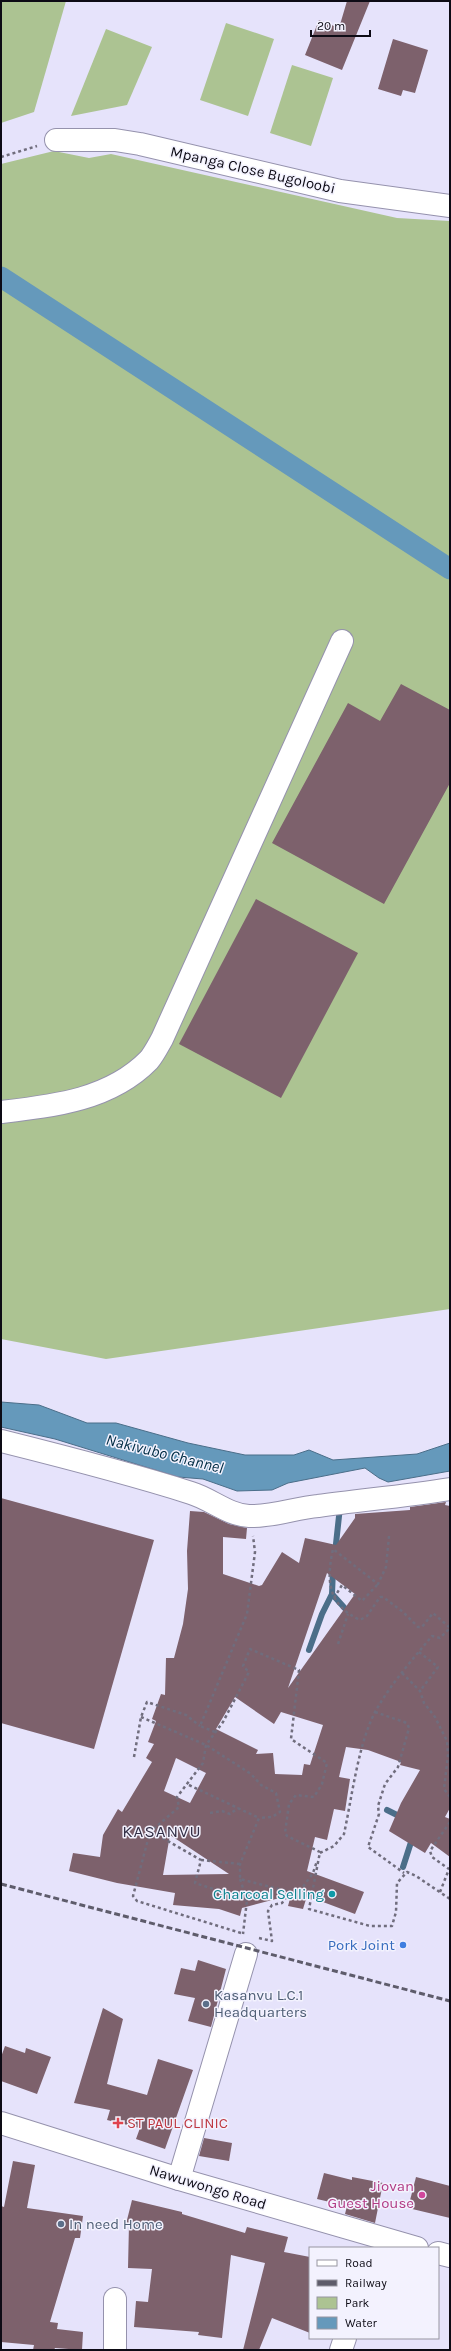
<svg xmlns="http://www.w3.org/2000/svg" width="451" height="2351" font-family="Karla,sans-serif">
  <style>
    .green { fill: #acc392 }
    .water { fill: #6599bb; stroke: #4b6e89 }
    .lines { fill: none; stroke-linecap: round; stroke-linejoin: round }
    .stream { stroke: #4b6e89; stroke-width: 6 }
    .canal { stroke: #6599bb; stroke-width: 21 }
    .building { fill: #7d616c; fill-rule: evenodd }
    .minor-casing { stroke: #9592ad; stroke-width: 24 }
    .path { stroke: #706d7d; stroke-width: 2.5; stroke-dasharray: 3 3; stroke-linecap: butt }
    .minor { stroke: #fff; stroke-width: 22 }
    .rail { stroke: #5e5c6b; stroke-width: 3; stroke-dasharray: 6 3; stroke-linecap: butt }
    .culture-dot { fill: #0f9aa8; stroke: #f3f2fe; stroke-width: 1.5 }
    .shop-dot { fill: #3f7fe0; stroke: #f3f2fe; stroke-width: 1.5 }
    .service-dot { fill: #5c6f8a; stroke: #f3f2fe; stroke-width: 1.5 }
    .health-dot { fill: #e0444e; stroke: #f3f2fe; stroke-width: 1.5 }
    .hotel-dot { fill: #d1479c; stroke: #f3f2fe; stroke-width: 1.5 }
    .labels { text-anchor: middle; stroke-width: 3; stroke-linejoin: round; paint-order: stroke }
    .street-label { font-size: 15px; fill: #0d0b15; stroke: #f3f2fe }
    .culture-label { font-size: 15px; fill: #0d838f; stroke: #f3f2fe; text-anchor: end }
    .shop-label { font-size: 15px; fill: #366cbe; stroke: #f3f2fe; text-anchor: end }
    .service-label { font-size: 15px; fill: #4e5e75; stroke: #f3f2fe; text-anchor: start }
    .health-label { font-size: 15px; fill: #be3a42; stroke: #f3f2fe; text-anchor: start }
    .hotel-label { font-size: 15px; fill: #b23c85; stroke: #f3f2fe; text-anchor: end }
    .water-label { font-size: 16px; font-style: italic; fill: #002c44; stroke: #f3f2fe }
    .quarter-label { font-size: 17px; letter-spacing: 1px; fill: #343047; stroke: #f3f2fe }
  </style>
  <rect width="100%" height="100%" fill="#e6e3fb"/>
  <g class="green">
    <path d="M1,1H66L34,112L1,123Z"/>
    <path d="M226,23L274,39L248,116L200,100Z"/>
    <path d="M106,29L152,47L127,105L71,116Z"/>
    <path d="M292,65L333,78L311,146L270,133Z"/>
    <path d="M54,151L89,158L111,154L397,218L450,221V1309L106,1359L1,1339V164Z"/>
  </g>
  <path class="water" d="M1,1402L39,1405L87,1423H116L188,1443L245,1455H294L309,1450L333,1460L417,1454L450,1443V1471L388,1482L379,1478L365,1468L288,1483L272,1490L237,1491L203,1479L178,1477L55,1439L1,1427Z"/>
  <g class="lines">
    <g class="stream">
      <path d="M335,1553L340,1507"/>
      <path d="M333,1570L332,1594L350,1614"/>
      <path d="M309,1650L322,1614L332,1594"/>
      <path d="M387,1810L403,1818"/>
      <path d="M403,1867L413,1836"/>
    </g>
    <path class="canal" d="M1,277L450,569"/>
  </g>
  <g class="building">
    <path d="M347,1H370L342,70L305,55L319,20L339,28Z"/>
    <path d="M393,39L428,50L415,93L403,90L401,96L378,89Z"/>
    <path d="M401,684L450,710V783L384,904L272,843L348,703L380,721Z"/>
    <path d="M256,899L358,953L281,1098L179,1044Z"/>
    <path d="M1,1498L154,1540L94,1749L1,1723Z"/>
    <path d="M446,1502L445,1505L450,1506V1808L445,1817L450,1819V1857L431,1843L425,1853L389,1831L401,1803L420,1770L400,1765L401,1762L368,1750L346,1747L339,1777L350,1779L345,1811L334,1809L327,1840L315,1837L307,1871L364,1892L355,1914L307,1896L303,1909L288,1906L291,1895L242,1908L240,1916L219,1909L173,1905L175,1893L117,1883L69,1871L73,1853L100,1857L103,1835L118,1809L122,1812L152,1762L146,1758L154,1744L148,1742L156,1721L152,1719L161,1694L165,1695L166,1658H174L183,1624L188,1589L187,1551L190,1511L204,1512L229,1524L247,1528L246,1539L223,1537V1574L259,1586L262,1585L282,1552L299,1563L305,1538L336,1545L355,1518V1514L410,1510V1507ZM327,1573L355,1594L288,1688ZM235,1697L274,1724L281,1712L323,1725L310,1765L304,1764L302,1775L275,1774L273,1753L256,1754L258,1750L216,1729ZM176,1758L206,1773L190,1803L164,1791ZM170,1835L229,1874L163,1875Z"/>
    <path d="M198,1960L226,1969L211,2027L188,2021L195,1998L174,1994L181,1968L195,1971Z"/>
    <path d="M103,2008L123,2019L107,2084L147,2095L158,2059L193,2070L165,2149L136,2139L140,2128L107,2120L110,2110L74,2103Z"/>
    <path d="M5,2046L25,2053L26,2048L51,2057L37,2094L1,2081V2057Z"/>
    <path d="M204,2138L232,2143L229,2161L199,2156Z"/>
    <path d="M13,2161L35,2165L27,2208L83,2216L80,2238H75L50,2322L58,2323L57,2329L83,2332L82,2350L55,2348L54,2350H33L34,2345L1,2342V2206L4,2207Z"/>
    <path d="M324,2173L352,2180V2177L383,2183L375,2223L345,2214L347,2206L317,2199Z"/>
    <path d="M416,2177L450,2186V2218L408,2208Z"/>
    <path d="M132,2200L182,2212V2214L245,2233L247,2227L288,2237L284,2252L310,2257V2333L272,2318L259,2350H243L265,2263L231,2255L222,2338L198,2335L199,2332L134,2327L136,2301L148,2302L152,2269L128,2268L129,2224H126Z"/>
  </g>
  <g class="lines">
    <defs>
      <g id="minor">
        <path d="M56,140H115L140,144L340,191L450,206"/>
        <path d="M1,1112C53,1106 110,1100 149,1060C154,1054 158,1046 162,1039L342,641"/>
        <path d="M1,1441C65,1457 128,1473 191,1493C211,1499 228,1515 249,1516C273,1517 295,1508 318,1506C362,1500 406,1496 450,1489"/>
        <path d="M1,2123L179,2179L417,2248"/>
        <path d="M179,2179L246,1954"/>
        <path d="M438,2253L450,2256"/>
        <path d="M115,2350V2299"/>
        <path d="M341,2350L345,2338"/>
      </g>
    </defs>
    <use href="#minor" class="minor-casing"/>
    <g class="path">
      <path d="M1,157L37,146"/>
      <path d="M389,1536L386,1567L378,1584L333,1549C326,1581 328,1605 360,1620L367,1616L380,1597H383L403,1612L418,1627H422L433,1613L449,1627"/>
      <path d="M334,1598L342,1585L362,1601L378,1584"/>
      <path d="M338,1644L348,1614"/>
      <path d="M419,1652L438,1667L420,1691"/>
      <path d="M402,1673L420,1691L424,1703L435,1717L447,1741L448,1755L444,1789L450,1797"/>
      <path d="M375,1712L407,1723L409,1728L398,1767L385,1784L378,1806L379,1814L368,1847L404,1873"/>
      <path d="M141,1717L206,1745L251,1774L261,1785L276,1793L280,1812L272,1817L259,1818"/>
      <path d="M215,1732L200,1726L247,1614L255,1552L253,1536"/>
      <path d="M134,1757L141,1717L147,1702L186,1715L200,1726"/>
      <path d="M189,1785L259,1818L240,1864V1879L290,1892"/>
      <path d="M210,1813L222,1811L230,1814L238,1808"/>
      <path d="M152,1832L201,1860L195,1883L247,1900"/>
      <path d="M320,1853L334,1846L344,1834C352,1797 358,1745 375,1712C390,1685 412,1660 432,1636L440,1638L450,1628"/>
      <path d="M201,1860L240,1864"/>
      <path d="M240,1879L247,1900L243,1934"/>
      <path d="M440,1892L449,1869L432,1857L430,1851L450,1822"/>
      <path d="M241,1933L137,1901L133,1896L150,1832L179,1807L177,1797L203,1763L206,1745L223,1722L249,1672L243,1666L250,1649L299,1670L291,1739L327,1763L322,1784L314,1797L296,1795L289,1804L285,1833L287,1836L320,1852L309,1909L370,1926H392L396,1912L397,1883L407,1872L416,1876L450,1899"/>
      <path d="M259,1938L272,1941L268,1911L272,1905L282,1903L290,1892L300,1891L313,1873L317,1861"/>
    </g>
    <use href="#minor" class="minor"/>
    <path class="rail" d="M1,1884L450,2001"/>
  </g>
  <circle class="culture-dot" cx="332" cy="1894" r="4"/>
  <circle class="shop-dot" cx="403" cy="1945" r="4"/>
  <g class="service-dot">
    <circle cx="206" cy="2004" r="4"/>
    <circle cx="61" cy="2224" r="4"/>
  </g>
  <path class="health-dot" d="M116 2117h4v4h4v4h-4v4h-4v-4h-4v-4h4z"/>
  <circle class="hotel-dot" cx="422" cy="2195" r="4"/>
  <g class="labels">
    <g class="street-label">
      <text transform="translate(253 170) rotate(13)" y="5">Mpanga Close Bugoloobi</text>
      <text transform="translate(208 2187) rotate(17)" y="5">Nawuwongo Road</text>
    </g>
    <g class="culture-label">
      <text x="324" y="1899">Charcoal Selling</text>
    </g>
    <g class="shop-label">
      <text x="395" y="1950">Pork Joint</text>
    </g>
    <g class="service-label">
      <text x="214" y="2000">Kasanvu L.C.1<tspan x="214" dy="17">Headquarters</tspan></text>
      <text x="69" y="2229">In need Home</text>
    </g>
    <g class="health-label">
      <text x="127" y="2128">ST PAUL CLINIC</text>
    </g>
    <g class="hotel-label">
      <text x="414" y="2191">Jiovan<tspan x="414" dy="17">Guest House</tspan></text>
    </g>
    <g class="water-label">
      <text transform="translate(165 1453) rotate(14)" y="6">Nakivubo Channel</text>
    </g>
    <g class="quarter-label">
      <text x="162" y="1837">KASANVU</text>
    </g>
  </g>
  <rect width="451" height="2351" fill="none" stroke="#0d0b15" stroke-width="4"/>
  <rect x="309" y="2247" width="130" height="92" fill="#f3f2fe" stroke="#9796a1"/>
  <rect x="317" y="2260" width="20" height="6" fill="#ffffff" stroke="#9796a1"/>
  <text x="345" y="2267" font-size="12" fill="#0d0b15">Road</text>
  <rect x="317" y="2280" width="20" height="6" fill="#5e5c6b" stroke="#9796a1"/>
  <text x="345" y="2287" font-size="12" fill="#0d0b15">Railway</text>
  <rect x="317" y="2297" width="20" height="12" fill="#acc392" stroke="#9796a1"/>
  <text x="345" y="2307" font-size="12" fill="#0d0b15">Park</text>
  <rect x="317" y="2317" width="20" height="12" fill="#6599bb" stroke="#9796a1"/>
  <text x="345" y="2327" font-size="12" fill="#0d0b15">Water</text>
  <path d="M311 30v6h59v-6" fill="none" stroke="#0d0b15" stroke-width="2"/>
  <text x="317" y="30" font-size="12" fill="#0d0b15" stroke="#f3f2fe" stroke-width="3" paint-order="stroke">20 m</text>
</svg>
